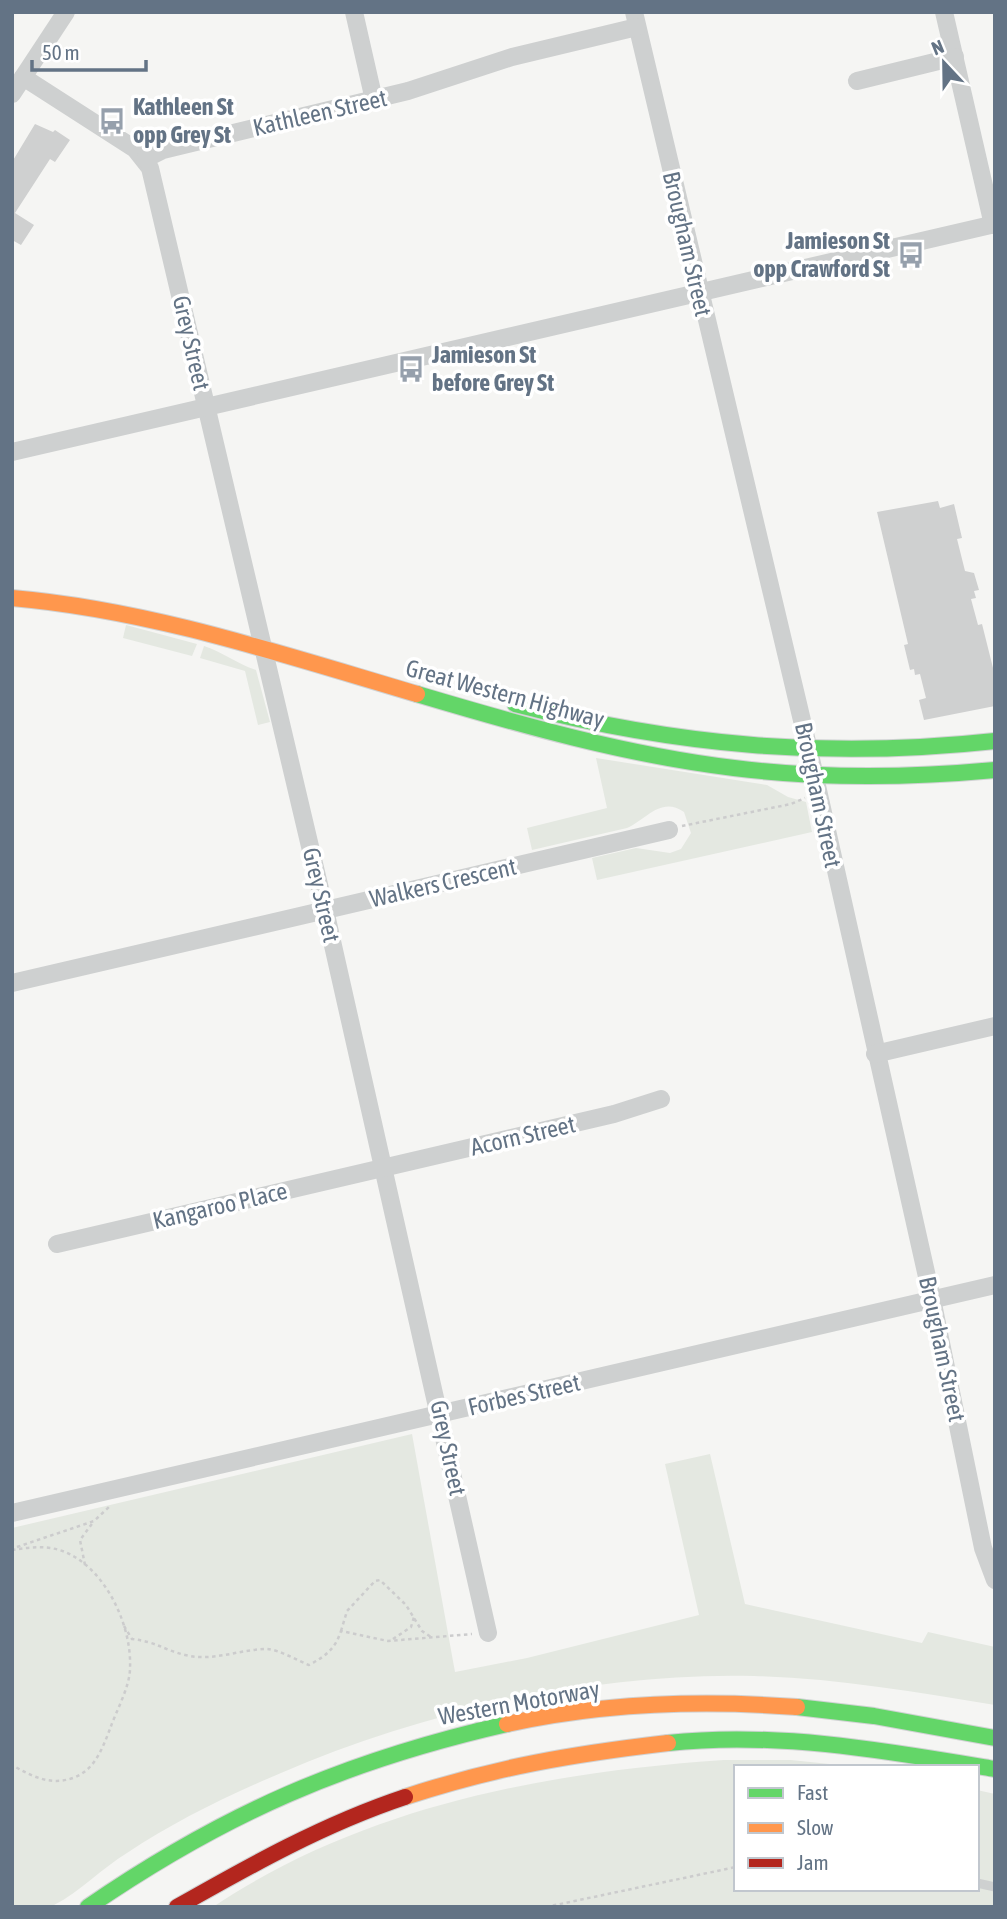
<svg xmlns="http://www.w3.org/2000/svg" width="1007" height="1919" font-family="'Asap Condensed',sans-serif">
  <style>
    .green { fill: #e4e8e1 }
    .building { fill: #cfd0d0 }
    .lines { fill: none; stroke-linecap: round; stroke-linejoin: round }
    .fast-casing { stroke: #d0d2d3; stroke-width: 18 }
    .slow-casing { stroke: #d0d2d3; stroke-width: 18 }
    .jam-casing { stroke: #d0d2d3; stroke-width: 18 }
    .path { stroke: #cccccd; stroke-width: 2.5; stroke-dasharray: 3.5 3.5; stroke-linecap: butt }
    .lane { stroke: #ced0d0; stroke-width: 9 }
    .street { stroke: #ced0d0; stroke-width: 18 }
    .fast { stroke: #63d668; stroke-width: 16 }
    .slow { stroke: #ff974d; stroke-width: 16 }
    .jam { stroke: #b3261e; stroke-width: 16 }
    .labels { text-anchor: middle; stroke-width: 7; stroke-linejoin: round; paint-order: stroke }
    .poi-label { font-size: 24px; font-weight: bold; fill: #637385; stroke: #fff; text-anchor: start }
    .street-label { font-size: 24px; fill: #637385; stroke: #fff }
  </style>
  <rect width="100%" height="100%" fill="#f5f5f3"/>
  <g class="green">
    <path d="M126,625L197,644L192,656L123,638Z"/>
    <path d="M204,646C223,652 237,664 256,670L270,722L258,725L245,671L200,658Z"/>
    <path d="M596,758L767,785L788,797L806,802L812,832L597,880L592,858L636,848L670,853L681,849L691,833L684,812C661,796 647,819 627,828L532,850L527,828L607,808Z"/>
    <path d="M412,1434L455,1672L527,1658L699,1615L665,1464L710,1454L745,1604L922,1643L928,1632L995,1647V1705C915,1692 835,1678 754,1676C597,1672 424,1711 281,1773C229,1795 175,1821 127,1853C102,1868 80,1892 54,1905C44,1910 24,1907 12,1907V1528Z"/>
    <path d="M724,1760H791L858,1767H736V1889H977V1790L995,1794V1907H213C364,1806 547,1772 724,1760Z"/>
  </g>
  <g class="building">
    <path d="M35,124L53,132L55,130L70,140L55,162L50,159L15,213L34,225L21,245L12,240V162Z"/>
    <path d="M938,501L940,508L954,504L962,538L957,539L965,571L974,573L979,590L974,591L976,598L971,599L978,625L982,624L995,676V706L924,720L919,700L926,698L920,674L915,675L914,669L910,670L904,645L908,644L877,512Z"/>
  </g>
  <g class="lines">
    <defs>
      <g id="fast">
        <path d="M417,694C521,725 626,755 734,768C821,779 908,778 995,770"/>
        <path d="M515,704C677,746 828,759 995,741"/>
        <path d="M797,1707L874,1716L995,1738"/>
        <path d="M668,1743C776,1731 888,1751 995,1769"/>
        <path d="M88,1907C225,1813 345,1761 507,1724"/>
      </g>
      <g id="slow">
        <path d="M12,598C151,610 284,655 417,694"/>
        <path d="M507,1724C602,1703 702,1700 797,1707"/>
        <path d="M405,1797C496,1767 573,1754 668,1743"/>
      </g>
      <path id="jam" d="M177,1907C251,1865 324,1824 405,1797"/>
    </defs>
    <use href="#fast" class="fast-casing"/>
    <use href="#slow" class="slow-casing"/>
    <use href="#jam" class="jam-casing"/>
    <g class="path">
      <path d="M682,826L791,804L805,798"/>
      <path d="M17,1547L94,1521L109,1507"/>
      <path d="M12,1550C30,1547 48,1545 65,1552C106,1569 132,1626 130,1668C130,1687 116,1711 110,1729C102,1749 95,1770 73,1778C50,1786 31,1776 12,1765"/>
      <path d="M85,1565L80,1540L94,1521"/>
      <path d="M124,1626L132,1639C157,1642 164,1650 185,1655C214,1662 240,1649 267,1649C280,1650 296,1660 309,1665C326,1656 335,1649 341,1631L388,1641L472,1634"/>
      <path d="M341,1631L347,1611L375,1581L380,1580L406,1605L422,1631L431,1637"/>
      <path d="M393,1639L411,1627L414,1617"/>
      <path d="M546,1907L736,1867"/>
    </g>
    <path class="lane" d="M977,1883L995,1887"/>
    <g class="street">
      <path d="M354,12L374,100"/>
      <path d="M634,12L809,750L932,1299L983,1548L995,1580"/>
      <path d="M944,12L993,225"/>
      <path d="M23,77L135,149L150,168L325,910L488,1633"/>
      <path d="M857,81L955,57"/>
      <path d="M12,94L66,12"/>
      <path d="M145,159L163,150L408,91L512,57L637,27"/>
      <path d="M12,452L995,224"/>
      <path d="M12,983L669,830"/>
      <path d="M875,1054L995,1026"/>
      <path d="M57,1244L614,1114L661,1099"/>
      <path d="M12,1513L995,1285"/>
    </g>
    <use href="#fast" class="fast"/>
    <use href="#slow" class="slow"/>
    <use href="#jam" class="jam"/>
  </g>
  <defs>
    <symbol id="bus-bare" viewBox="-9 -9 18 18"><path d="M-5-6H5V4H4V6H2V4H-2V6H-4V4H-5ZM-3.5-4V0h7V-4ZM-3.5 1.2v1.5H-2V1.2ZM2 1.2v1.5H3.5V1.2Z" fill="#96a0ac" stroke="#fff" stroke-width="2.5" paint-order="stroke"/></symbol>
  </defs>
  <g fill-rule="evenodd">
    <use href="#bus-bare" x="93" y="102" width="38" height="38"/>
    <use href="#bus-bare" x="892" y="236" width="38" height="38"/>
    <use href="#bus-bare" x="392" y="350" width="38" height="38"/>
  </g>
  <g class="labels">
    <g class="poi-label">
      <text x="133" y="115">Kathleen St<tspan x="133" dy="28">opp Grey St</tspan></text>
      <text x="890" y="249" text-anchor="end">Jamieson St<tspan x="890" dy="28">opp Crawford St</tspan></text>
      <text x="432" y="363">Jamieson St<tspan x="432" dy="28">before Grey St</tspan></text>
    </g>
    <g class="street-label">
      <text transform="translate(320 113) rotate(-13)" y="8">Kathleen Street</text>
      <text transform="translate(687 244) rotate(77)" y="8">Brougham Street</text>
      <text transform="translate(191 343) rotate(77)" y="8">Grey Street</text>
      <text transform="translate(505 694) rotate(15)" y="8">Great Western Highway</text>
      <text transform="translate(818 795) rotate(78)" y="8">Brougham Street</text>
      <text transform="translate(443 883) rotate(-13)" y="8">Walkers Crescent</text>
      <text transform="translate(321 895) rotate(77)" y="8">Grey Street</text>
      <text transform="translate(523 1136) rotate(-13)" y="8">Acorn Street</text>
      <text transform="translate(220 1206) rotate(-13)" y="8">Kangaroo Place</text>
      <text transform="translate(942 1349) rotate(78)" y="8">Brougham Street</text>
      <text transform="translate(524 1395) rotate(-13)" y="8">Forbes Street</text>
      <text transform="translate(448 1448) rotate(78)" y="8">Grey Street</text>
      <text transform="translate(519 1703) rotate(-10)" y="8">Western Motorway</text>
    </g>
  </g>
  <rect width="1007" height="1919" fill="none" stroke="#637385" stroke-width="28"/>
  <rect x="734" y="1765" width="245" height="126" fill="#ffffff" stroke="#c1c7ce" stroke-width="2"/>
  <rect x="748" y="1788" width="35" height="10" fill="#63d668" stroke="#c1c7ce" stroke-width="2"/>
  <text x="797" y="1800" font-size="21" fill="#637385">Fast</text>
  <rect x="748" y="1823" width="35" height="10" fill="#ff974d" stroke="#c1c7ce" stroke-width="2"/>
  <text x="797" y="1835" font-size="21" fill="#637385">Slow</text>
  <rect x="748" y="1858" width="35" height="10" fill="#b3261e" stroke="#c1c7ce" stroke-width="2"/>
  <text x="797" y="1870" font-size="21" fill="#637385">Jam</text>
  <g transform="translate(944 63) rotate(338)" stroke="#ffffff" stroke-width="5" paint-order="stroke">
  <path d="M0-5L12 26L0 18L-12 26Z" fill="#637385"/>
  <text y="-10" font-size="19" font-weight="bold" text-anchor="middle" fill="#637385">N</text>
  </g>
  <path d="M32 60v10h114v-10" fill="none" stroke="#637385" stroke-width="3.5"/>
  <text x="42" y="60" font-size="21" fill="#637385" stroke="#ffffff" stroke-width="5" paint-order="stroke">50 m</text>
</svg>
